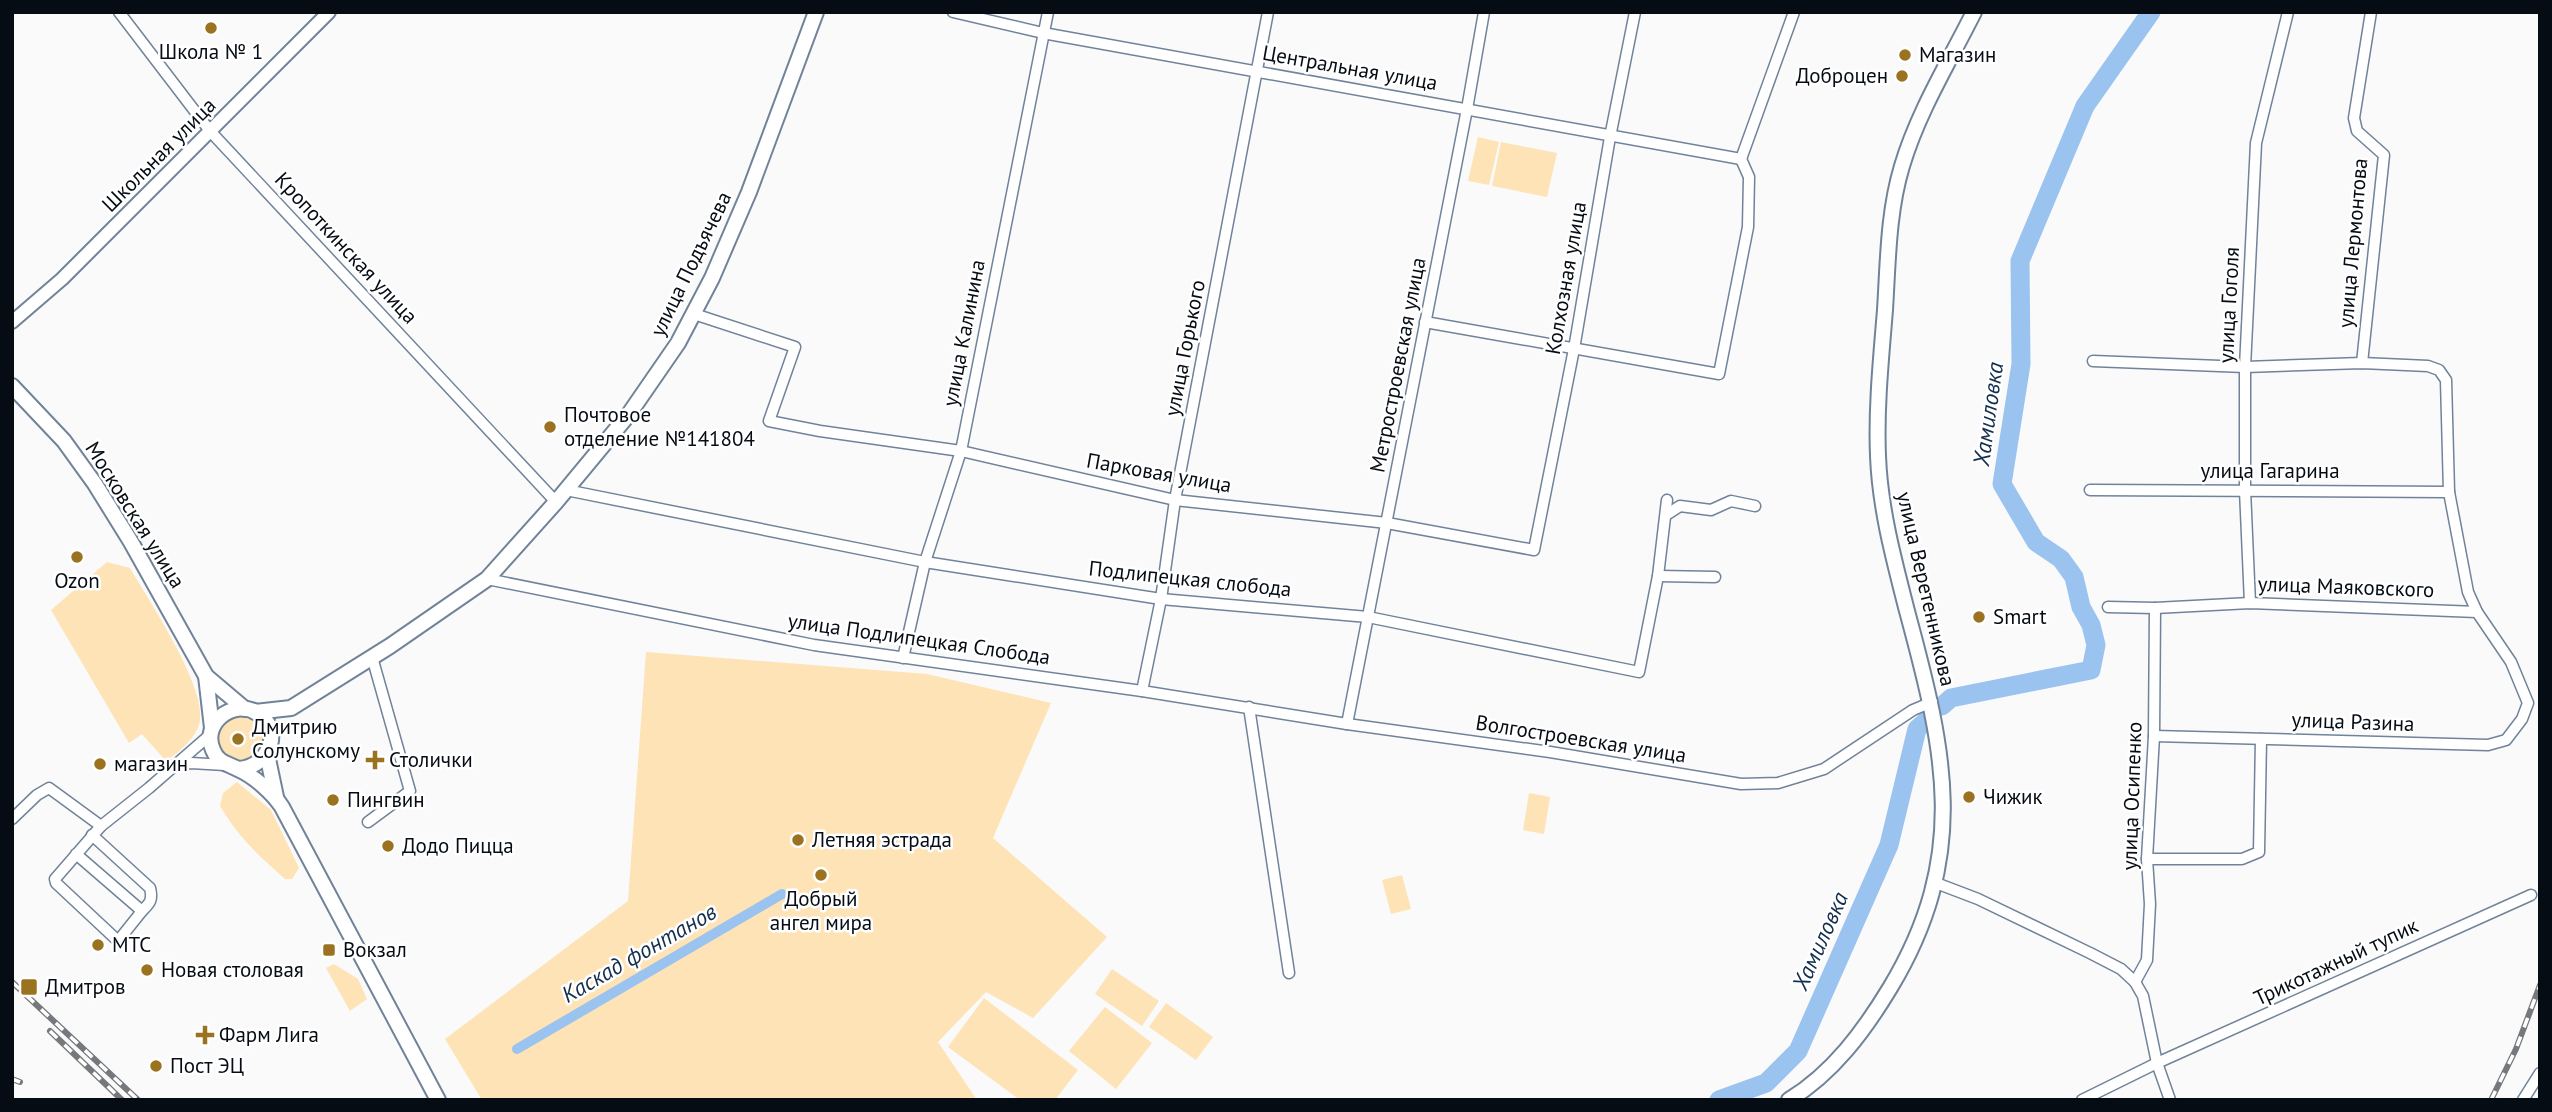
<svg xmlns="http://www.w3.org/2000/svg" width="2552" height="1112" font-family="'PT Sans',sans-serif">
  <style>
    .green { fill: #fee3b6 }
    .lines { fill: none; stroke-linecap: round; stroke-linejoin: round }
    .canal { stroke: #9ac3f0; stroke-width: 10 }
    .river { stroke: #9ac3f0; stroke-width: 19 }
    .minor-casing { stroke: #718399; stroke-width: 13 }
    .tertiary-casing { stroke: #718399; stroke-width: 16 }
    .secondary-casing { stroke: #718399; stroke-width: 18 }
    .minor { stroke: #fff; stroke-width: 10 }
    .tertiary { stroke: #fff; stroke-width: 12 }
    .secondary { stroke: #fff; stroke-width: 14 }
    .rail-casing { stroke: #75787c; stroke-width: 6 }
    .rail { stroke: #fff; stroke-width: 3.5; stroke-dasharray: 10; stroke-linecap: butt }
    .poi-dot { fill: #9b7320; stroke: #fff; stroke-width: 2.5 }
    .labels { text-anchor: middle; stroke-width: 5; stroke-linejoin: round; paint-order: stroke }
    .poi-label { font-size: 21px; fill: #060c14; stroke: #fff; text-anchor: start }
    .street-label { font-size: 21px; fill: #060c14; stroke: #fff }
    .water-label { font-size: 23px; font-style: italic; fill: #132f4d; stroke: #fff }
  </style>
  <rect width="100%" height="100%" fill="#fafafa"/>
  <g class="green">
    <path d="M1478,137L1499,142L1489,185L1468,181Z"/>
    <path d="M1501,142L1557,153L1547,197L1492,186Z"/>
    <path d="M107,562L130,568C149,601 205,684 200,720C198,737 179,752 166,761L142,734L129,743L51,610Z"/>
    <path d="M646,652L927,674L1051,703L993,838L1107,937L1033,1018L986,992L938,1042L977,1100H482L445,1039L628,901Z"/>
    <path d="M250,713L266,729L264,751L239,765L220,755L215,733L228,715Z"/>
    <path d="M237,782L271,810L299,868L292,879H285C257,854 240,839 220,806L223,793Z"/>
    <path d="M1529,793L1550,797L1544,834L1523,830Z"/>
    <path d="M1402,875L1411,909L1391,914L1382,880Z"/>
    <path d="M334,964L358,979L367,999L350,1011L326,968Z"/>
    <path d="M1112,969L1159,1001L1142,1026L1095,994Z"/>
    <path d="M984,998L1078,1070L1055,1100H1020L948,1047Z"/>
    <path d="M1166,1003L1213,1037L1196,1060L1149,1027Z"/>
    <path d="M1105,1007L1152,1043L1116,1089L1069,1051Z"/>
  </g>
  <g class="lines">
    <path class="canal" d="M517,1049L782,894"/>
    <g class="river">
      <path d="M1942,706L1951,698L2091,670L2096,645L2091,625L2081,607L2074,577L2061,559L2036,542L2002,484L2021,364L2020,261L2085,106L2151,12"/>
      <path d="M1719,1100L1766,1083L1798,1051L1889,845L1917,729L1926,721"/>
    </g>
    <defs>
      <g id="minor">
        <path d="M119,12L210,131L556,502"/>
        <path d="M953,12L1043,33L1741,159"/>
        <path d="M1741,159L1794,12"/>
        <path d="M694,314L795,347L769,421L820,431L961,451L1175,500L1387,523L1534,550L1574,349L1610,137L1635,12"/>
        <path d="M1425,322L1719,374L1748,227L1749,177L1741,159"/>
        <path d="M2093,361L2245,367L2362,363L2428,366L2439,370L2446,380L2449,492L2468,592L2477,612"/>
        <path d="M2362,363L2384,155L2357,131L2354,118L2371,12"/>
        <path d="M566,490L925,562L1161,599L1368,617L1639,672L1658,576L1667,500"/>
        <path d="M2090,490L2449,492"/>
        <path d="M1666,515L1680,506L1711,510L1731,501L1755,506"/>
        <path d="M1658,576L1715,577"/>
        <path d="M487,579L814,645L1142,691L1347,724L1550,752L1741,784L1778,783L1824,769L1913,710L1932,702"/>
        <path d="M2250,603L2245,490V367L2256,143L2288,12"/>
        <path d="M2108,607L2155,608L2250,603L2477,612L2511,662L2528,703L2522,719L2506,740L2488,745L2154,736"/>
        <path d="M903,658L925,562L961,451L1048,12"/>
        <path d="M1142,691L1161,599L1175,500L1268,12"/>
        <path d="M1249,707L1289,973"/>
        <path d="M1347,724L1467,109L1484,12"/>
        <path d="M175,765L191,763L225,765"/>
        <path d="M12,819L37,795L49,788L101,826"/>
        <path d="M368,822L410,791L372,657"/>
        <path d="M92,835L150,888C153,900 150,903 142,911"/>
        <path d="M76,854L142,911L118,941L56,883L55,879L101,826L149,788L211,734"/>
        <path d="M2147,859H2242L2259,852L2261,739"/>
        <path d="M1936,883L1978,899L2090,953L2121,969L2135,982L2143,996L2157,1063L2170,1100"/>
        <path d="M2135,982L2147,960L2150,904L2147,859L2154,736L2155,608"/>
        <path d="M2082,1100L2157,1063L2531,895"/>
        <path d="M2523,1100L2540,1073"/>
      </g>
      <path id="tertiary" d="M12,322L62,279L329,12"/>
      <g id="secondary">
        <path d="M12,386L64,441L95,484L131,542L206,676L245,709"/>
        <path d="M206,676L212,728"/>
        <path d="M255,712L291,708L390,646L487,579L556,502L629,414L678,343L712,278L749,192L816,12"/>
        <path d="M267,754L276,797"/>
        <path d="M239,769C269,767 285,729 256,712C232,699 201,724 213,750C218,763 227,763 238,769C254,776 273,793 282,807L438,1100"/>
        <path d="M1789,1100C1833,1073 1864,1031 1890,988C1970,855 1945,752 1907,611C1894,560 1880,509 1878,456C1876,408 1881,359 1885,310C1888,262 1888,212 1902,166C1918,112 1949,62 1974,12"/>
      </g>
    </defs>
    <use href="#minor" class="minor-casing"/>
    <use href="#tertiary" class="tertiary-casing"/>
    <use href="#secondary" class="secondary-casing"/>
    <use href="#minor" class="minor"/>
    <use href="#tertiary" class="tertiary"/>
    <use href="#secondary" class="secondary"/>
    <defs>
      <g id="rail">
        <path d="M12,982L138,1100"/>
        <path d="M50,1031L122,1100"/>
        <path d="M12,1079L20,1082"/>
        <path d="M2491,1100L2516,1049L2540,985"/>
      </g>
    </defs>
    <use href="#rail" class="rail-casing"/>
    <use href="#rail" class="rail"/>
  </g>
  <g class="poi-dot">
    <circle cx="211" cy="28" r="7"/>
    <circle cx="1905" cy="55" r="7"/>
    <circle cx="1902" cy="76" r="7"/>
    <circle cx="550" cy="427" r="7"/>
    <circle cx="77" cy="557" r="7"/>
    <circle cx="1979" cy="617" r="7"/>
    <circle cx="238" cy="739" r="7"/>
    <path d="M371.5 749.5h7v7h7v7h-7v7h-7v-7h-7v-7h7z"/>
    <circle cx="100" cy="764" r="7"/>
    <circle cx="1969" cy="797" r="7"/>
    <circle cx="333" cy="800" r="7"/>
    <circle cx="798" cy="840" r="7"/>
    <circle cx="388" cy="846" r="7"/>
    <circle cx="821" cy="875" r="7"/>
    <circle cx="98" cy="945" r="7"/>
    <rect x="322" y="943" width="14" height="14" rx="3.5"/>
    <circle cx="147" cy="970" r="7"/>
    <rect x="20" y="978" width="18" height="18" rx="3.5"/>
    <path d="M201.5 1024.5h7v7h7v7h-7v7h-7v-7h-7v-7h7z"/>
    <circle cx="156" cy="1066" r="7"/>
  </g>
  <g class="labels">
    <g class="poi-label">
      <text x="211" y="59" text-anchor="middle">Школа № 1</text>
      <text x="1919" y="62">Магазин</text>
      <text x="1888" y="83" text-anchor="end">Доброцен</text>
      <text x="564" y="422">Почтовое<tspan x="564" dy="24">отделение №141804</tspan></text>
      <text x="77" y="588" text-anchor="middle">Ozon</text>
      <text x="1993" y="624">Smart</text>
      <text x="252" y="734">Дмитрию<tspan x="252" dy="24">Солунскому</tspan></text>
      <text x="389" y="767">Столички</text>
      <text x="114" y="771">магазин</text>
      <text x="1983" y="804">Чижик</text>
      <text x="347" y="807">Пингвин</text>
      <text x="812" y="847">Летняя эстрада</text>
      <text x="402" y="853">Додо Пицца</text>
      <text x="821" y="906" text-anchor="middle">Добрый<tspan x="821" dy="24">ангел мира</tspan></text>
      <text x="112" y="952">МТС</text>
      <text x="343" y="957">Вокзал</text>
      <text x="161" y="977">Новая столовая</text>
      <text x="45" y="994">Дмитров</text>
      <text x="219" y="1042">Фарм Лига</text>
      <text x="170" y="1073">Пост ЭЦ</text>
    </g>
    <g class="street-label">
      <text transform="translate(1350 68) rotate(10)" y="7">Центральная улица</text>
      <text transform="translate(159 155) rotate(-45)" y="7">Школьная улица</text>
      <text transform="translate(2353 243) rotate(-85)" y="7">улица Лермонтова</text>
      <text transform="translate(346 248) rotate(47)" y="7">Кропоткинская улица</text>
      <text transform="translate(691 264) rotate(-64)" y="7">улица Подъячева</text>
      <text transform="translate(1566 278) rotate(-80)" y="7">Колхозная улица</text>
      <text transform="translate(2229 305) rotate(-87)" y="7">улица Гоголя</text>
      <text transform="translate(964 333) rotate(-79)" y="7">улица Калинина</text>
      <text transform="translate(1185 348) rotate(-79)" y="7">улица Горького</text>
      <text transform="translate(1398 365) rotate(-79)" y="7">Метростроевская улица</text>
      <text x="2270" y="478">улица Гагарина</text>
      <text transform="translate(1159 473) rotate(10)" y="7">Парковая улица</text>
      <text transform="translate(135 515) rotate(58)" y="7">Московская улица</text>
      <text transform="translate(1190 579) rotate(6)" y="7">Подлипецкая слобода</text>
      <text transform="translate(2346 587) rotate(2)" y="7">улица Маяковского</text>
      <text transform="translate(1926 589) rotate(77)" y="7">улица Веретенникова</text>
      <text transform="translate(919 639) rotate(8)" y="7">улица Подлипецкая Слобода</text>
      <text transform="translate(2353 722) rotate(2)" y="7">улица Разина</text>
      <text transform="translate(1581 739) rotate(9)" y="7">Волгостроевская улица</text>
      <text transform="translate(2132 796) rotate(-88)" y="7">улица Осипенко</text>
      <text transform="translate(2336 962) rotate(-25)" y="7">Трикотажный тупик</text>
    </g>
    <g class="water-label">
      <text transform="translate(1988 414) rotate(-82)" y="8">Хамиловка</text>
      <text transform="translate(1820 941) rotate(-66)" y="8">Хамиловка</text>
      <text transform="translate(639 953) rotate(-30)" y="8">Каскад фонтанов</text>
    </g>
  </g>
  <rect width="2552" height="1112" fill="none" stroke="#060c14" stroke-width="28"/>
</svg>
